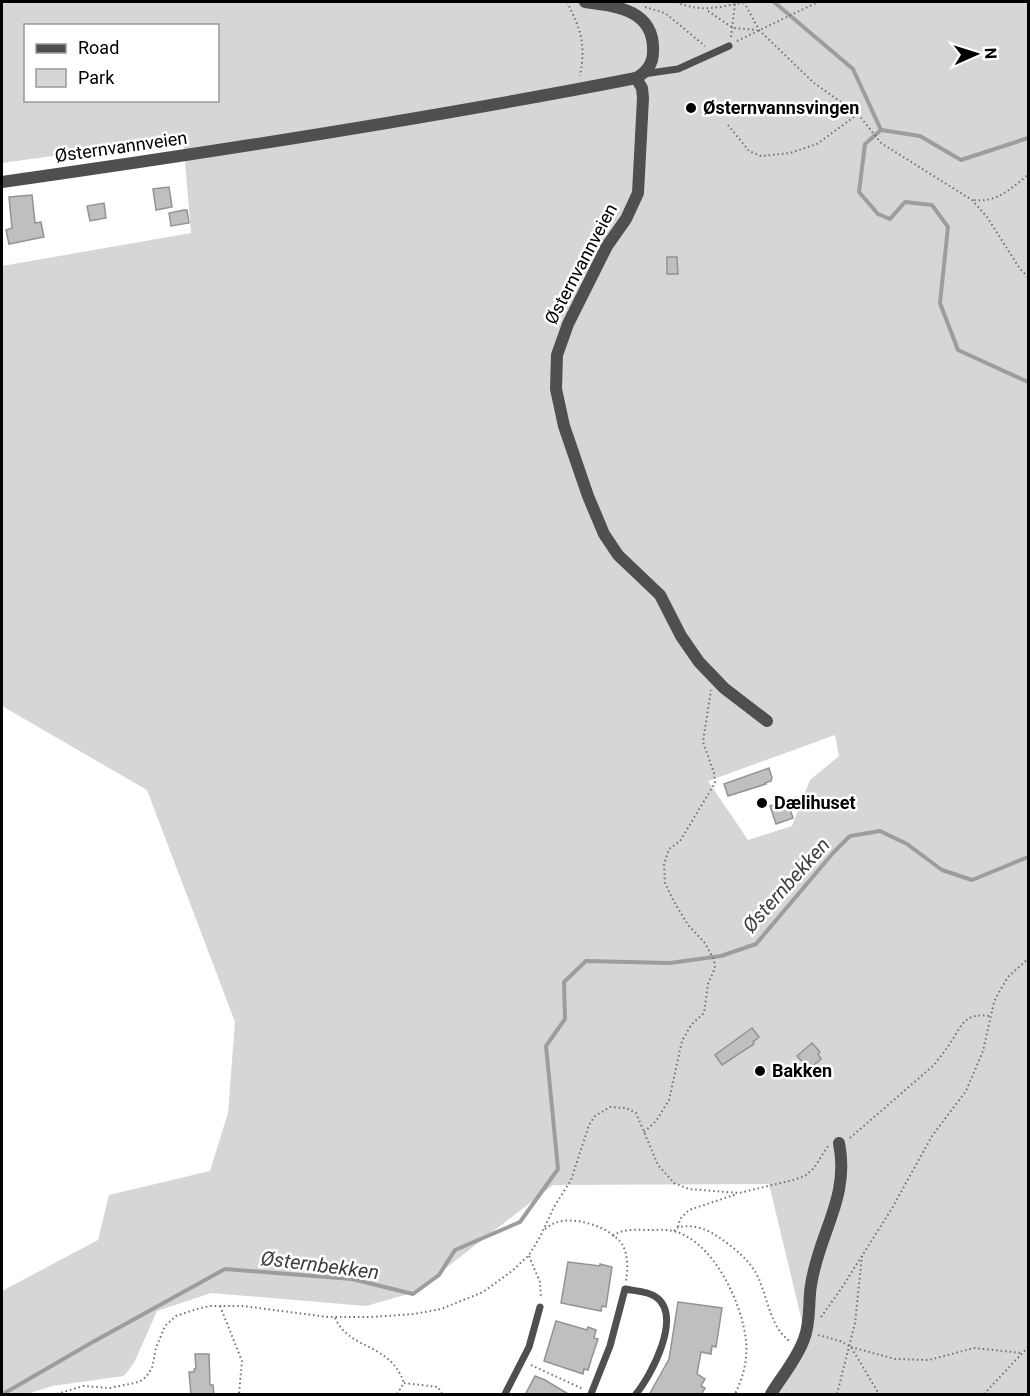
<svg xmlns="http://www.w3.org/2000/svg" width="1030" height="1396" font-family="Roboto,sans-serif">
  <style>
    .green { fill: #d6d6d6; fill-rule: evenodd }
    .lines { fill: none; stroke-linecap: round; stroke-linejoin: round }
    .stream { stroke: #9d9d9d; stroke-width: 4 }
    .building { fill: #bfbfbf; stroke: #939393; stroke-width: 1.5 }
    .path { stroke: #717171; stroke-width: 2; stroke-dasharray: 1.5 3; stroke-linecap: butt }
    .service { stroke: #4f4f4f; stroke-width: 7 }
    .minor { stroke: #4f4f4f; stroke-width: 12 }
    .poi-dot { fill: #000; stroke: #fff; stroke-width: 2 }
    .labels { text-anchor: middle; stroke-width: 5; stroke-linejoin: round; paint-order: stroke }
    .poi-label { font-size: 18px; font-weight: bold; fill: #000; stroke: #fff; text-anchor: start }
    .street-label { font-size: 18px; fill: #000; stroke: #fff }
    .water-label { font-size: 20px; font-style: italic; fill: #3e3e3e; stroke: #fff }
  </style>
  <rect width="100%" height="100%" fill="#fff"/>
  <path class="green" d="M2,2H1028V1394H776L805,1334L769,1184L553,1185L415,1292L366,1306L211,1293L157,1311L134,1363L124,1376L52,1386L27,1394H2V1291L98,1240L109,1195L210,1171L228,1113L235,1022L147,790L2,706V266L191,233L183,138L2,163ZM26,26H218V100H26ZM835,735L839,756L810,780L792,826L748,840L708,781Z"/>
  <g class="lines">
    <g class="stream">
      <path d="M774,2L853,69L881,130"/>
      <path d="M1028,138L961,160L920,136L881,130L865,144L859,192L878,214L890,219L905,202L932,205L948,227L940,303L958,350L1028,382"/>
      <path d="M3,1394L91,1343L225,1269L352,1279L413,1294L439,1275L455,1250L520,1222L558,1169L546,1046L565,1019L564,982L586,961L670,963L721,956L756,944L833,853L850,836L880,831L907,844L942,870L972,880L1028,857"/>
    </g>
  </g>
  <g class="building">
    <path d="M169,187L172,207L156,210L153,189Z"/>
    <path d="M32,195L35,223L41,222L44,237L9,244L6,230L12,228L9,197Z"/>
    <path d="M104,203L106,218L90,221L87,206Z"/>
    <path d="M184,210H187L189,223L171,226L169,213Z"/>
    <path d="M667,257H677L678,274H667Z"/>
    <path d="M769,768L772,778L771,781L765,783L766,784L728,796L724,784Z"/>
    <path d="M787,800L793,818L776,824L770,806Z"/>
    <path d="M752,1028L759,1037L753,1042L754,1044L722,1065L715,1055Z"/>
    <path d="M812,1043L820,1052L818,1054L821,1059L809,1069L797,1056Z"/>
    <path d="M568,1262L600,1266V1264L612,1267L606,1307L602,1306L601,1311L561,1303Z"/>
    <path d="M678,1302L722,1308L716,1347L712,1346L711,1354L701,1352L697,1374L705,1379L701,1386L705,1388L701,1395H649L669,1359Z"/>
    <path d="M556,1321L587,1330L588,1327L596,1330L594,1338L598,1339L592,1357L588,1370L584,1369L583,1374L544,1361Z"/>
    <path d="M195,1354H209L210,1385H213L214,1395H191L189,1372H194V1369H196Z"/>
    <path d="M535,1376L545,1380L570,1395H525Z"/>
  </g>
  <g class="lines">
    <g class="path">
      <path d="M567,2C581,30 586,44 580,76"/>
      <path d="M676,2C703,13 718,7 746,2"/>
      <path d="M744,2L759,30L814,83L858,114L881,143L972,200L987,217L1020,269L1028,277"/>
      <path d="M645,7L665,13L705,46"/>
      <path d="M708,11L733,28L757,30"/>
      <path d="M731,37L735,4"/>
      <path d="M737,41L818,2"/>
      <path d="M728,125L749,151L761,156L790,153L817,144L858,114"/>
      <path d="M974,200C997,203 1011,188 1028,175"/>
      <path d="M644,1132L656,1121L669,1100L682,1041L691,1025L704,1013L708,984L715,968L714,960L705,943L688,925L673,900L665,883L664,864L669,849L680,841L715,783L714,773L703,742L711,690"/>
      <path d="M850,1138L934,1065C940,1057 946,1050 951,1042C963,1023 965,1013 990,1016"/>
      <path d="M678,1227L680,1219L689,1210L737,1194"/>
      <path d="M545,1229C550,1225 555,1222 562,1221C580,1218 611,1228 622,1244C628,1253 628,1270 626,1281"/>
      <path d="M674,1231L676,1228C692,1223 707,1229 720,1238C733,1247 748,1259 756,1273C768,1295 769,1328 791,1342"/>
      <path d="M613,1236C623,1228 637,1230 649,1230C658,1230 668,1229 677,1232C715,1245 742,1303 746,1341C748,1359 743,1378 735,1394"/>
      <path d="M529,1256L540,1282L541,1298"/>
      <path d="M220,1306L242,1361L239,1394"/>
      <path d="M821,1317L841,1289L891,1210L932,1136L966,1091L983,1051L994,1002L998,994L1008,977L1028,959"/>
      <path d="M335,1318C350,1351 390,1342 404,1383"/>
      <path d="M818,1335L840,1341L851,1347L879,1394"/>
      <path d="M851,1347L895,1359L929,1360L974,1348L1022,1353"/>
      <path d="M531,1365L583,1389"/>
      <path d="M404,1383L438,1387L442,1394"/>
      <path d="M57,1394L83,1386L110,1388L139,1382L146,1377L152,1368L156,1348L165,1326L176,1316L197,1309L210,1306H243L328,1317H371L414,1314L441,1309L483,1292L512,1271L529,1255L540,1237L554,1207L571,1180L589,1125L595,1116L610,1107L626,1108L636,1113L658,1165L674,1183L689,1189L739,1193L793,1180L805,1176L814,1168L828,1146"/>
      <path d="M397,1394L404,1383"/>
      <path d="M477,1394H481"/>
      <path d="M837,1394L855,1323L862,1256"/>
      <path d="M984,1394L1028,1347"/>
    </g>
    <g class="service">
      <path d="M643,74L678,69L729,46"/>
      <path d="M505,1394L529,1347L540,1307"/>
      <path d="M591,1394L610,1346L625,1289C634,1291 648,1291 656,1297C683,1316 651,1376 636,1394"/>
    </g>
    <g class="minor">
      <path d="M636,78L642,88L643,98L638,193L626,219L607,246L568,324L557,355L556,389L564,426L588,496L604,534L618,555L660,595L681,636L699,662L724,688L767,721"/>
      <path d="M2,182C214,152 426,119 636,78C647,72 653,64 653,52C655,10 617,6 585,2"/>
      <path d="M771,1394C782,1376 797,1359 804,1339C811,1322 808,1302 811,1285C819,1232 850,1198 839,1143"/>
    </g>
  </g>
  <g class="poi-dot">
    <circle cx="691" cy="108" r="6"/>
    <circle cx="762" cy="803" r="6"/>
    <circle cx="760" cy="1071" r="6"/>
  </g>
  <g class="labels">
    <g class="poi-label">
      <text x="703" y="114">Østernvannsvingen</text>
      <text x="774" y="809">Dælihuset</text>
      <text x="772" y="1077">Bakken</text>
    </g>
    <g class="street-label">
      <text transform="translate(121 147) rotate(-8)" y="6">Østernvannveien</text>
      <text transform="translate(581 264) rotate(-62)" y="6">Østernvannveien</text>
    </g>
    <g class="water-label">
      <text transform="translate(786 885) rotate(-48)" y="7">Østernbekken</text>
      <text transform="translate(320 1265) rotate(7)" y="7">Østernbekken</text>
    </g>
  </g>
  <rect width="1030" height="1396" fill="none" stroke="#000000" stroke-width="6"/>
  <rect x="24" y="24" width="195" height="78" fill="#ffffff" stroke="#999999" stroke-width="1.5"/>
  <rect x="36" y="44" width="30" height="9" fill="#4f4f4f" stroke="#999999" stroke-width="1.5"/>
  <text x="78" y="54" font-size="18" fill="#000000">Road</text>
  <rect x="36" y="69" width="30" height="18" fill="#d6d6d6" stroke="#999999" stroke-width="1.5"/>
  <text x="78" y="84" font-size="18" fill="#000000">Park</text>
  <g transform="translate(976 54) rotate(87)" stroke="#ffffff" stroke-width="4.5" paint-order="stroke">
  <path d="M0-4.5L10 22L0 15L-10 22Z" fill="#000000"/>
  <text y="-9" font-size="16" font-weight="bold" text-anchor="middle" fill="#000000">N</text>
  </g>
</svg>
